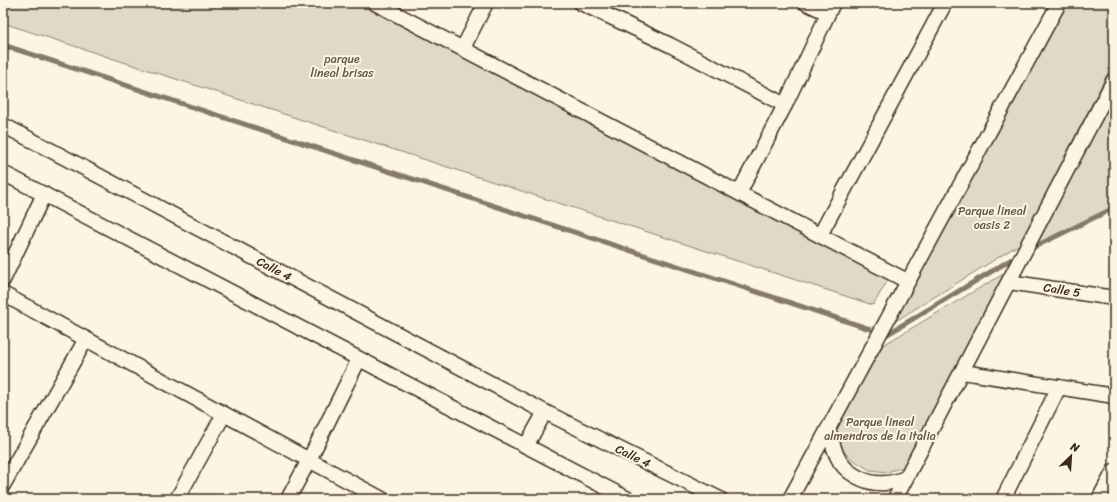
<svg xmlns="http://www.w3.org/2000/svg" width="1117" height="502" font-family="Sriracha,sans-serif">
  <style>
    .green { fill: #e0d8c8; stroke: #8e8173 }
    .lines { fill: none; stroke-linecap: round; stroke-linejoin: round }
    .stream { stroke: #85796b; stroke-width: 5 }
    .street-casing { stroke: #3b2a1e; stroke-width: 17 }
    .street { stroke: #fcf5e5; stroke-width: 14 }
    .labels { text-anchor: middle; stroke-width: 4; stroke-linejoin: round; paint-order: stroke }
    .park-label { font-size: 12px; fill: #645648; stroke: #fcf5e5 }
    .street-label { font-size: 12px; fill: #3b2a1e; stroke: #fcf5e5 }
  </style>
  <rect width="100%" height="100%" fill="#fcf5e5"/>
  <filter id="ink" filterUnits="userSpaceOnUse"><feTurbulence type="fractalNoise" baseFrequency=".025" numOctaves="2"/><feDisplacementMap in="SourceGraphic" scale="8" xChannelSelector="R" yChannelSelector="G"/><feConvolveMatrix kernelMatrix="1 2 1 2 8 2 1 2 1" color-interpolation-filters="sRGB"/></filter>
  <g filter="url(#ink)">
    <g class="green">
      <path d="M3,3H357L890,277L873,305L3,23Z"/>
      <path d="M1068,3H1114V61L1020,244L894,322Z"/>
      <path d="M1114,86V208L1035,246Z"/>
      <path d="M1005,273L904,467L887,472L870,470L854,461L844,452L835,429L883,345Z"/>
    </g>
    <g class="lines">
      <g class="stream">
        <path d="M3,45L870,329"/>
        <path d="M1030,249L1114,208"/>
        <path d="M886,335L1017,256"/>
      </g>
      <defs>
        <g id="street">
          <path d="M375,3L907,281"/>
          <path d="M581,3L670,45L785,105"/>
          <path d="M806,3L828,13"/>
          <path d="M463,48L486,3"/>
          <path d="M3,125L545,412L720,499"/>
          <path d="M3,173L628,499"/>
          <path d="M739,193L785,105L833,3"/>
          <path d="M820,235L945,3"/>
          <path d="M3,280L44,194"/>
          <path d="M1009,282L1114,298"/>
          <path d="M3,294L309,460L288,499"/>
          <path d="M359,359L309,460L382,499"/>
          <path d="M963,372L1114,396"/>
          <path d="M828,429C831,438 833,447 837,456C844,473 867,485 885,483C892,483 900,480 906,478"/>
          <path d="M526,446L545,412"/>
          <path d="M3,485L86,339"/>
          <path d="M177,499L224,414"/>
          <path d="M790,499L1059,3"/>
          <path d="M895,499L1114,80"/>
          <path d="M1003,499L1059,387"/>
          <path d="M1099,499L1114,471"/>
        </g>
      </defs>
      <use href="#street" class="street-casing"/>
      <use href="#street" class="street"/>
    </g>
  </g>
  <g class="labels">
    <g class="park-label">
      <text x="342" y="63">parque<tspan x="342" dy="14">lineal brisas</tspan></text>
      <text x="992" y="215">Parque lineal<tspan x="992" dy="14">oasis 2</tspan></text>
      <text x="880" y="426">Parque lineal<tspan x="880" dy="14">almendros de la italia</tspan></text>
    </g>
    <g class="street-label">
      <text transform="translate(274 269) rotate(28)" y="4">Calle 4</text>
      <text transform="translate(1062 290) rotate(9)" y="4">Calle 5</text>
      <text transform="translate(633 456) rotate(26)" y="4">Calle 4</text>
    </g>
  </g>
  <rect width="1117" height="502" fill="none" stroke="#fcf5e5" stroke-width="16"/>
  <rect x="8" y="8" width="1101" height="486" fill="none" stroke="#3b2a1e" stroke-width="1.5" filter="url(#ink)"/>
  <g transform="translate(1071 456) rotate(25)" stroke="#fcf5e5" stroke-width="3" paint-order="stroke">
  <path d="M0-3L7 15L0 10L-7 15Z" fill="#3b2a1e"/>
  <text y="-6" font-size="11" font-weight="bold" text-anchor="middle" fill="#3b2a1e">N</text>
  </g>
</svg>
